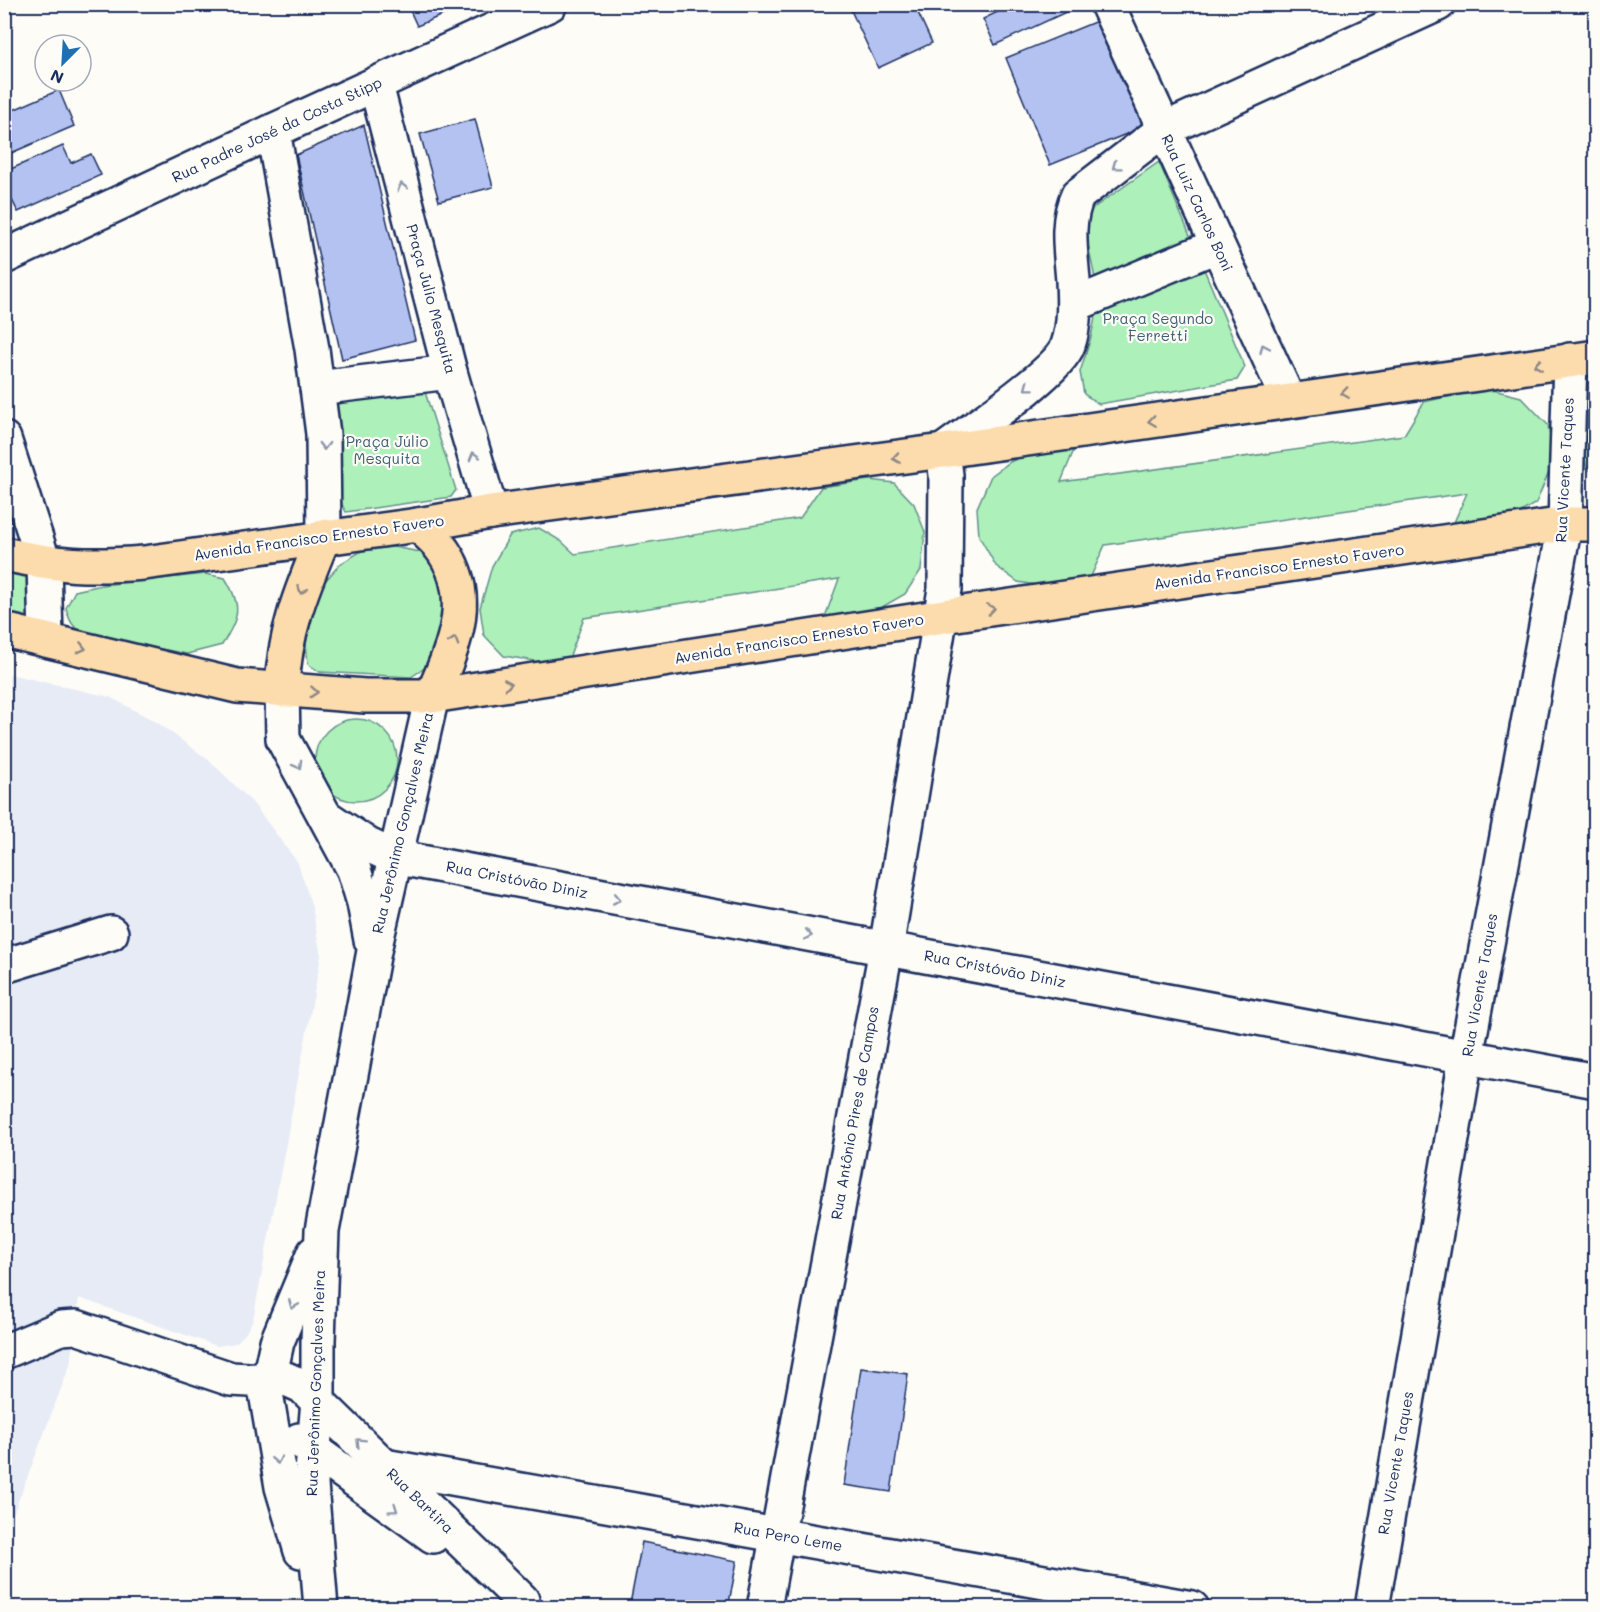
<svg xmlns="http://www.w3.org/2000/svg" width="1600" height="1612" font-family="Mali,sans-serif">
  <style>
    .built { fill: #e7ebf6 }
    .green { fill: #adf0b9; stroke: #64908c; stroke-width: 1.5 }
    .building { fill: #b4c2f2; stroke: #1b2f5e; stroke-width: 1.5 }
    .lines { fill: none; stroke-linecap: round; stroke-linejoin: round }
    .minor-casing { stroke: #1b2f5e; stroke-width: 38 }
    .major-casing { stroke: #1b2f5e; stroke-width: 38 }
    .minor { stroke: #fdfcf7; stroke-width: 33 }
    .major { stroke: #fcdcac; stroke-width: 33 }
    .oneway { stroke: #8c96aa }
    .oneway2 { stroke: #8c8685 }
    .labels { text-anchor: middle; stroke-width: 4.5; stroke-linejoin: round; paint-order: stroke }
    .street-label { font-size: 15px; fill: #1b2f5e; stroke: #fdfcf7 }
    .park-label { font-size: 15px; fill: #405f75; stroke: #fdfcf7 }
  </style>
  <rect width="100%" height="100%" fill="#fdfcf7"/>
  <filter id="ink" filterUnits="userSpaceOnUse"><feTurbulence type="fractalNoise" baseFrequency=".0167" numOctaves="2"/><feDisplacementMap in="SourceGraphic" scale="12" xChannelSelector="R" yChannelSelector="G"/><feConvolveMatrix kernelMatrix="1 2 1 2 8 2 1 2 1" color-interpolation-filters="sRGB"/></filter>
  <g filter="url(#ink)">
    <path class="built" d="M5,673L110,697L158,723L210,761L252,802L298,863L312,907L321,956L253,1320L245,1334L236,1343L217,1346L79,1298L70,1365L5,1536Z"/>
    <g class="green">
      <path d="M1159,162L1245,367L1237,380L1099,404L1084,394L1080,372L1091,337L1099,298L1082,216Z"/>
      <path d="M417,385L425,392L456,490L451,497L346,512L331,484L333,422L336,403L352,392Z"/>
      <path d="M1485,388L1521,397L1548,425L1554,460L1536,503L1504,522L1452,527L1467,493L1105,545L1088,583L1048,587L1018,582L996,566L979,536L977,508L991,476L1010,462L1029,453L1076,445L1061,482L1404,435L1424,402Z"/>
      <path d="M1595,389V477L1586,465L1580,430L1587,400Z"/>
      <path d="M869,480L894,483L914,504L925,532L921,570L905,594L870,614L825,617L839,579L584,618L570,656L541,662L504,656L484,635L480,608L492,566L510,535L539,528L561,541L575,554L800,518L821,487Z"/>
      <path d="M388,546L420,552L443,577L447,613L429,665L411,677L320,672L308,664L306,643L319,588L340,564L368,547Z"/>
      <path d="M5,566L33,573L37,608L28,618L5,613Z"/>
      <path d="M205,574L225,578C243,607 239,617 222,645L187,654L89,635C74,629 70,624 66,608L75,591L102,585Z"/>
      <circle cx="356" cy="760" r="41"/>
    </g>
    <g class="building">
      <path d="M407,4H460L461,7L417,26Z"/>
      <path d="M848,4H914L932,43L878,68Z"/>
      <path d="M1014,4H1083L995,45L983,19Z"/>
      <path d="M1102,19L1146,126L1050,165L1006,58Z"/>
      <path d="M59,90L74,126L4,156V114Z"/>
      <path d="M475,119L493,187L439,201L420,134Z"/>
      <path d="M364,125L415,340L342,359L296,155Z"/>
      <path d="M63,146L71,163L91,154L101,175L18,212L4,184V172Z"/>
      <path d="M861,1368L908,1374L891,1492L844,1485Z"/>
      <path d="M642,1542L737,1561L728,1608H647L630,1604Z"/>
    </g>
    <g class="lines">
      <defs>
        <g id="minor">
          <path d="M1107,4L1289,401"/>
          <path d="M376,85L450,372L491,512"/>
          <path d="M273,131L312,349L323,434L324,536"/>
          <path d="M4,257L273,131L550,4"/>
          <path d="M1074,305L1216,246"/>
          <path d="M317,388L450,372"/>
          <path d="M4,439L44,563L46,639"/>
          <path d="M282,690L283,739L354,870L364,903L371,940"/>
          <path d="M326,817L368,845L394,857L1596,1081"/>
          <path d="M4,966L111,933"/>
          <path d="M4,1352L61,1328L76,1327L231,1379L268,1381L286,1379L302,1386L522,1600"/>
          <path d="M299,1440L433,1536"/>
          <path d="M384,1466L1192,1608"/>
          <path d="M301,1551L282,1487L266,1393L277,1342L314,1253"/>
          <path d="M321,1608L311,1484L318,1400V1341L322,1231L374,951L432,696"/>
          <path d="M764,1608L886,949L945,589L946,475L943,451C968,432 1060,371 1068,345C1075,325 1074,302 1073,281C1071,252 1065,222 1078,195L1163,130L1438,4"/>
          <path d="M1372,1608L1466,1057L1565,524L1570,360"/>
        </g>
        <g id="major">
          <path d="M418,525C425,531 432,537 438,544C478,593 454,646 432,696"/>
          <path d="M4,554C57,566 91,567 144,563L418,525L491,512L943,451L1596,357"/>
          <path d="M4,630L237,686L365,696H432L963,613L1565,524H1596"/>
          <path d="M282,690C284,631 302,589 324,536"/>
        </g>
      </defs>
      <use href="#minor" class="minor-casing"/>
      <use href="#major" class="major-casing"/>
      <use href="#minor" class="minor"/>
      <use href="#major" class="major"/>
    </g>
    <defs><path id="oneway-chevron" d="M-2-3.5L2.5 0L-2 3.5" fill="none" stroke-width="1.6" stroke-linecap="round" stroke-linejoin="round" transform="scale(1.5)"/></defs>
    <g class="oneway">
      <use href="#oneway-chevron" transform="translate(1116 166) rotate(143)"/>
      <use href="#oneway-chevron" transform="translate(402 187) rotate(-105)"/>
      <use href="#oneway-chevron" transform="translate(1264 348) rotate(-115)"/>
      <use href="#oneway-chevron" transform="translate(1028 387) rotate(143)"/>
      <use href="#oneway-chevron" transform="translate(324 446) rotate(90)"/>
      <use href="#oneway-chevron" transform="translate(474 456) rotate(-106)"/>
      <use href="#oneway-chevron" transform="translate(298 765) rotate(61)"/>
      <use href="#oneway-chevron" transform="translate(617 899) rotate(11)"/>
      <use href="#oneway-chevron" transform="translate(808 935) rotate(11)"/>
      <use href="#oneway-chevron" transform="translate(293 1305) rotate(112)"/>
      <use href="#oneway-chevron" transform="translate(360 1442) rotate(-135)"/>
      <use href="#oneway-chevron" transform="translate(277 1460) rotate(79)"/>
      <use href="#oneway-chevron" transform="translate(394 1509) rotate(35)"/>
    </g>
    <g class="oneway2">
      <use href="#oneway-chevron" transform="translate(1538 365) rotate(171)"/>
      <use href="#oneway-chevron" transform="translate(1345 393) rotate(172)"/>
      <use href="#oneway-chevron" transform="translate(1152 421) rotate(172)"/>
      <use href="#oneway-chevron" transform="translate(896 458) rotate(172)"/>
      <use href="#oneway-chevron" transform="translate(302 590) rotate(111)"/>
      <use href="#oneway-chevron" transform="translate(991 609) rotate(-8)"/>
      <use href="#oneway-chevron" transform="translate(454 641) rotate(-73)"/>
      <use href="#oneway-chevron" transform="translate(82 648) rotate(14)"/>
      <use href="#oneway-chevron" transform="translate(508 684) rotate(-9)"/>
      <use href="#oneway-chevron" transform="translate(314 692) rotate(4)"/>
    </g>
  </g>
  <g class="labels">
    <g class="street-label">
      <text transform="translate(277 130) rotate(-25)" y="5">Rua Padre José da Costa Stipp</text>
      <text transform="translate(1197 203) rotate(65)" y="5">Rua Luiz Carlos Boni</text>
      <text transform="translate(431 299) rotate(75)" y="5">Praça Julio Mesquita</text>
      <text transform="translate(1565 470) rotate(-87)" y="5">Rua Vicente Taques</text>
      <text transform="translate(319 538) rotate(-8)" y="5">Avenida Francisco Ernesto Favero</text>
      <text transform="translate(1279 567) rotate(-8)" y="5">Avenida Francisco Ernesto Favero</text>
      <text transform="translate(799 639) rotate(-9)" y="5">Avenida Francisco Ernesto Favero</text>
      <text transform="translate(403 823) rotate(-77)" y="5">Rua Jerônimo Gonçalves Meira</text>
      <text transform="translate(517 880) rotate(11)" y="5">Rua Cristóvão Diniz</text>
      <text transform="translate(995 969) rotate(11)" y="5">Rua Cristóvão Diniz</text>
      <text transform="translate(1480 985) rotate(-80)" y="5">Rua Vicente Taques</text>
      <text transform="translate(855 1113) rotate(-80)" y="5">Rua Antônio Pires de Campos</text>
      <text transform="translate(316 1383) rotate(-88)" y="5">Rua Jerônimo Gonçalves Meira</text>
      <text transform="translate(1396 1463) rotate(-80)" y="5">Rua Vicente Taques</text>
      <text transform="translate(420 1501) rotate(44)" y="5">Rua Bartira</text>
      <text transform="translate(788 1537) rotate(10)" y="5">Rua Pero Leme</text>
    </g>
    <g class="park-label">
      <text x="1158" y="324">Praça Segundo<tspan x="1158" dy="17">Ferretti</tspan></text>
      <text x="387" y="447">Praça Júlio<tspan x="387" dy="17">Mesquita</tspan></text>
    </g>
  </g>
  <rect width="1600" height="1612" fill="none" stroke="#fdfcf7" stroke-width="24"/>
  <rect x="12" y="12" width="1576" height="1588" fill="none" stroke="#1b2f5e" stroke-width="2" filter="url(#ink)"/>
  <g transform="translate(63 63) rotate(204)"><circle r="28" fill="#fdfcf7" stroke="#a3aaba" stroke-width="1.5"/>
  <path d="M0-4.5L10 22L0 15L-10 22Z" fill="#1f6fb2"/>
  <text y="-9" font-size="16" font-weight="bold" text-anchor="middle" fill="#1b2f5e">N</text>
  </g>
</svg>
